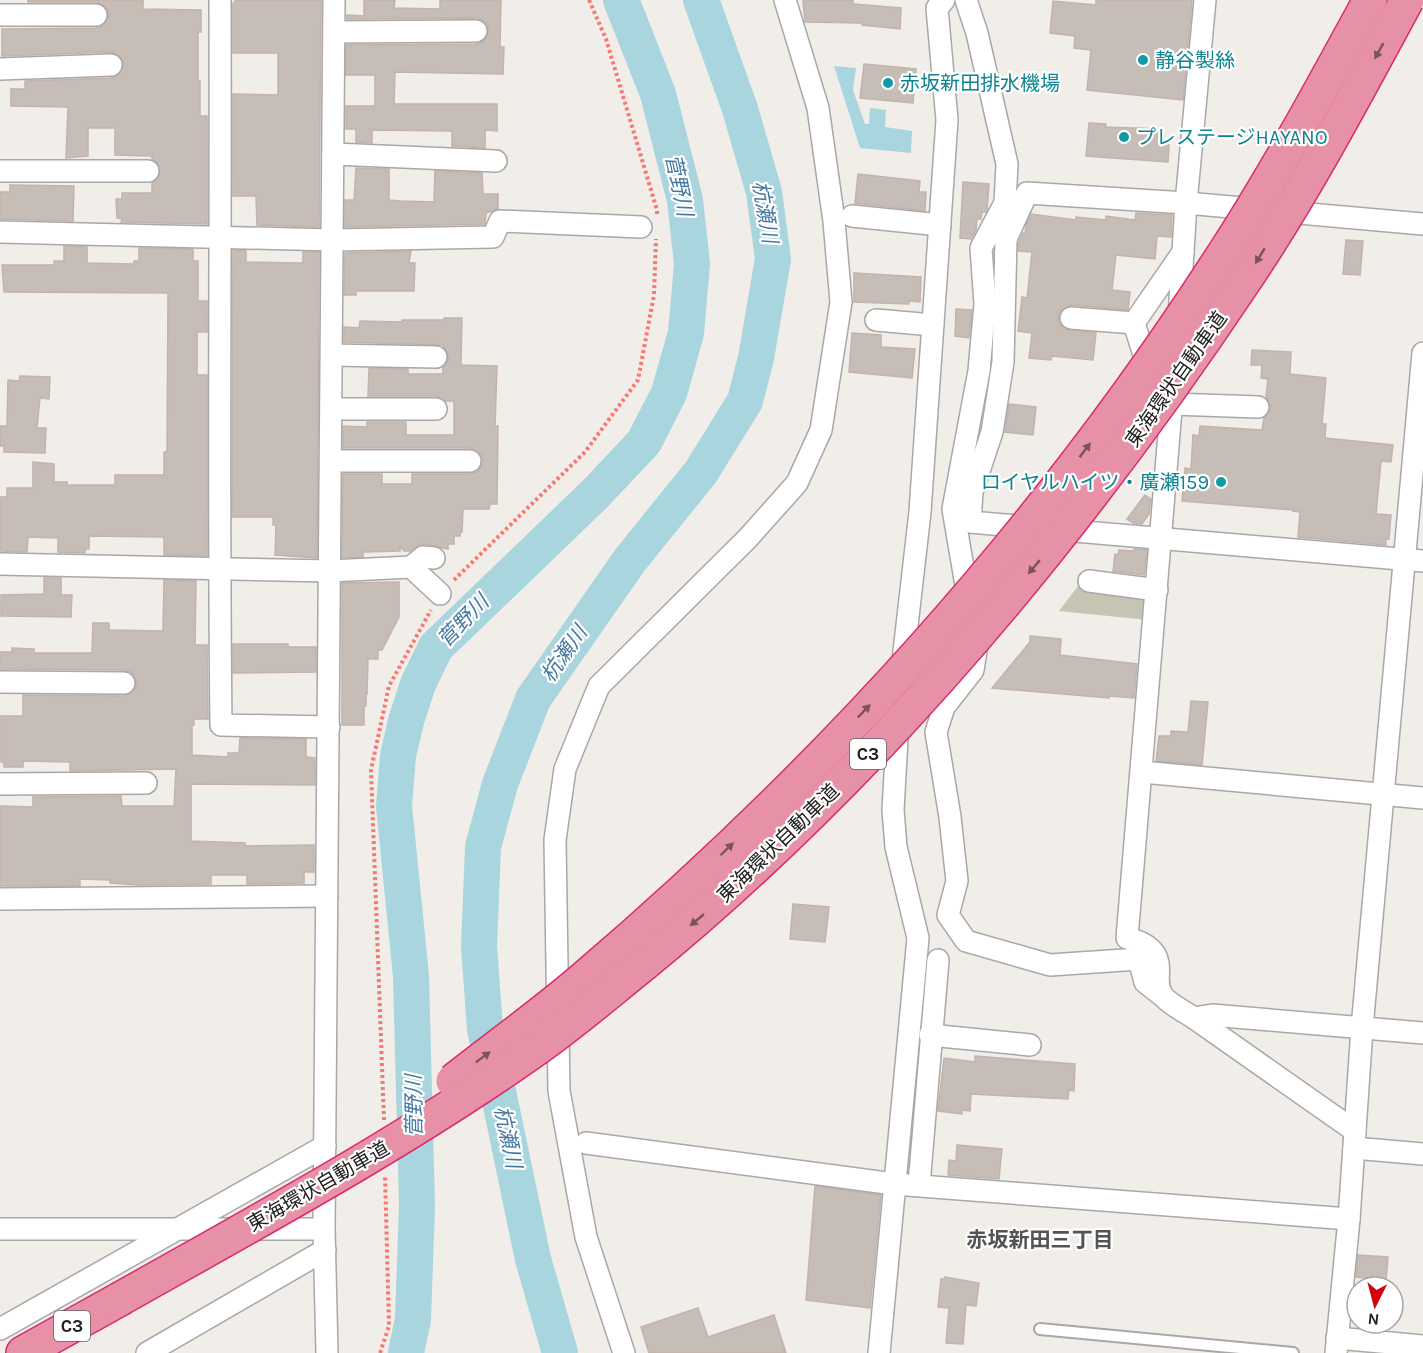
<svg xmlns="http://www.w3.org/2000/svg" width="1423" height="1353" font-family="Karla,'Noto Sans JP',sans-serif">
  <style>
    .construction { fill: #c6c5b3 }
    .water { fill: #a9d5de }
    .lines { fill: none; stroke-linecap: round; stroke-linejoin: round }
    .river { stroke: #a9d5de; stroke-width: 36 }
    .building { fill: #c6bdb7; stroke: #c3b3aa; stroke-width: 1.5 }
    .service-casing { stroke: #a8a8a8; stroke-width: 14 }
    .minor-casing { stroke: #a8a8a8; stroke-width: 24 }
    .motorway-casing { stroke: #db2971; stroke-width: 36 }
    .path { stroke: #f97671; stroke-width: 4; stroke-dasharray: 3 3; stroke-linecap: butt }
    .service { stroke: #fff; stroke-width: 10 }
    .minor { stroke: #fff; stroke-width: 21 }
    .motorway { stroke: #e791a6; stroke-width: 33 }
    .motorway-bridge-casing { stroke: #db2971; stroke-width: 36; stroke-linecap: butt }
    .motorway-bridge { stroke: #e791a6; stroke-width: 33 }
    .oneway { fill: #7a535d }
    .culture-dot { fill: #0f9aa8; stroke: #fff; stroke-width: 2 }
    .labels { text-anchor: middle; stroke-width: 4.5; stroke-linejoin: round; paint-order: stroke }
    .shield { fill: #fff; stroke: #646464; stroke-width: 1.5 }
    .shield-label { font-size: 18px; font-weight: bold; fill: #212121 }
    .culture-label { font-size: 20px; fill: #0d838f; stroke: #fff; text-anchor: start }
    .street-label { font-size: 20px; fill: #212121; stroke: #fff }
    .water-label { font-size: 21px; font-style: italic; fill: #4679a1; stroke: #fff }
    .neighbourhood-label { font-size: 21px; font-weight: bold; fill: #545454; stroke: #fff }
  </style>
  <rect width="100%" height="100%" fill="#f1ede8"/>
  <path class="construction" d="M1078,586L1151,593L1148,620L1059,611Z"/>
  <path class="water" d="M834,66L856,68L853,90L865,124H869L870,108L886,110L885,127L912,131L911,153L860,148Z"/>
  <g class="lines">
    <g class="river">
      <path d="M406,1353L413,1319L417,1206L411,976L394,806L398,756L406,721L418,684L436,647L595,494L644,442L669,393L686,333L692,264L685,200L658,94L621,0"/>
      <path d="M560,1353L533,1259L485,1029L479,946L483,847L500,784L533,699L630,560L701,472L745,401L756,358L773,259L764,192L740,109L701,0"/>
    </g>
  </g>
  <g class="building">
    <path d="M28,0H143V9L201,10V32H198V82L200,81V116H207V224L121,222L122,219L117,218L116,199H122V193H152V183L159,177V165L152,159V156L115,155V128H88V156L66,158L68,107L11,106V89H25V81L111,78L118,75L124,65L121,58L116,54L111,52L2,56V29L96,28L103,26L109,16L107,8L97,2H28Z"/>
    <path d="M235,0H321L319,227L257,225L256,196H233V94L278,95V53H233V3H235Z"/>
    <path d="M364,0H395L394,8L440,9V0H501L500,47H504L503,74L395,72L394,104H497V131L485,130V148L452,146V131L372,130V143L356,142V129H346V106H375V75H346V45L476,44L483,42L489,32L487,24L482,20L476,18L347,19V15L364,16Z"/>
    <path d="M803,0H853V4L901,8L900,29L862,25V23L805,22Z"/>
    <path d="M1096,0H1192L1183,100L1087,90L1091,50L1074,48L1075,36L1050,33L1053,1L1096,5Z"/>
    <path d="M864,64L916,69L913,103L860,98Z"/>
    <path d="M1089,123L1106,124L1105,127L1162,129L1161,145H1169L1168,162L1086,156Z"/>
    <path d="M356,168L389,169V200L400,201L434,202L435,171L482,173L483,194H498V209L486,213L485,224L345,227V200H354Z"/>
    <path d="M858,174L920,181L919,192H926L925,211L855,203Z"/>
    <path d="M963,182L989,184L987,210L986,212H982L981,219H977L976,230L971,239L960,238Z"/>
    <path d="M10,185L74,186L73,221L0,219V192H10Z"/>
    <path d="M1136,213L1172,215L1171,237L1157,236L1155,259L1116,255L1112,290L1130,292L1128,310L1071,305L1061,310L1058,316L1059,323L1064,329L1096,333L1093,360L1052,356L1051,360L1029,358L1032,333L1018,331L1022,297L1027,298L1032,252L1018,251L1019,242L1023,233L1025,234L1026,225L1031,214L1076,220V217L1106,220V216L1135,220Z"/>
    <path d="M1346,240L1363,241L1360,275L1343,274Z"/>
    <path d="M64,246L87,247V263L134,264V261H139V248L193,249V261H198V301H207V332H197V375H207V556L164,555V537L89,536V549H85V553L58,552V538L28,537L27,552L0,551V497H7V488H33V462L54,464V482H67V485H115V475H164V452H167L168,293L4,292L2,265H54V261H64Z"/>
    <path d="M233,250L246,251V262L303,263V252H319L317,558L275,555L276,525H273V517H232Z"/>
    <path d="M411,251L409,263H415L414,291H356V295H344L345,253Z"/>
    <path d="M854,273L921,277L920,302L909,301V304L854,302Z"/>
    <path d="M956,309L972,310L969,338L955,336Z"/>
    <path d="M444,318H462L461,365L497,366L495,426H498L497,504H490L489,509H463L462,532H460V536H454V544H448V549L424,544L419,545L410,551H404L400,546V551L363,552V557L342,558L343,474H382V484H412V474H470L477,472L481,467L483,460L481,454L471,448H343V426L367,427V422H406V435H454V401H446L436,396H368L369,368L408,369V374H443V368L449,358L443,345L344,342V327L359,328L360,321L402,322V320H444Z"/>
    <path d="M852,333L881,335V347L915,349L912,378L849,372Z"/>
    <path d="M1252,350L1291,352L1290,374L1326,378L1322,424H1326L1325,438L1393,445L1391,462L1381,461L1376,514L1391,515L1389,539H1386V545L1298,537L1300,512L1293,511V510L1182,501L1185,468L1191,469L1193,435L1199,436L1200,426L1262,430L1264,418L1271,408L1269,402L1266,397L1268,379L1261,378L1262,365H1251Z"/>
    <path d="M20,376L50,377L49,399L40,398L37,428H46L45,453L4,452V446H0V426H7L8,380L19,381Z"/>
    <path d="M1009,404L1036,407L1033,435L1005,432Z"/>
    <path d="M1145,495L1151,499L1149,514L1142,524L1133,523L1127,519Z"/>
    <path d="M1134,549L1147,550L1144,575L1113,571L1115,554L1118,555L1119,550L1134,551Z"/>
    <path d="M44,578H61V595H72L71,617L1,616V595L44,594Z"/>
    <path d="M164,580L196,581L195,645H207L208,719H194V725H192V755L228,757V753H239L240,738L306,739V757L315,758V785L191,784V841L245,843V846L314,845V872H304V883L247,884V875H211V884L140,885L110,883V880L80,879V886H0V806L33,807V797L121,796L122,806H174L176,769L70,771V762L23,761V767H4V762H1V716H23V695L124,696L135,690L137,683L131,672L124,670L0,669V652H12V648L34,649V653H92L93,623H109V630L163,631Z"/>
    <path d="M399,582V617L382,650H378V659H368L367,694H366V706H364V725H342V583Z"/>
    <path d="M1030,636L1061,639L1060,655L1137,664L1134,698L1109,696V698L992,688L1030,642Z"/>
    <path d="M233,644H288V647H316V672L233,673Z"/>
    <path d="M1191,701L1208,702L1202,765L1156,761L1159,736H1171V731L1188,732Z"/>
    <path d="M793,904L829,907L825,942L790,939Z"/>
    <path d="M975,1056L1075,1064L1074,1091L1069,1090L1068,1099L971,1094L970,1111L962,1110V1114L938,1111L944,1058L975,1062Z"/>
    <path d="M957,1145L1002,1149L999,1179L948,1175L949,1160L956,1161Z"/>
    <path d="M815,1186L881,1195L870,1308L806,1300Z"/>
    <path d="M1358,1255L1388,1257L1386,1280L1356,1277Z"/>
    <path d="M945,1277L979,1283L976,1306L966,1305L963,1344L946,1343L949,1308L938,1307L941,1279H945Z"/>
    <path d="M698,1308L708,1337L774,1315L786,1353H649L641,1327Z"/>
  </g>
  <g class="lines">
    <defs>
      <path id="service" d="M1040,1329L1293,1353"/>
      <g id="minor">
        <path d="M220,0C221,242 218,483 221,725L329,727"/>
        <path d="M966,0L977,33L1007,164L1005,203L1006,239L1027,193L1186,203L1423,224"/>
        <path d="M0,15H96"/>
        <path d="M334,32L476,31"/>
        <path d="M0,69L111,65"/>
        <path d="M334,154L496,161"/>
        <path d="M0,171H148"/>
        <path d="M852,216L940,225"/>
        <path d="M0,232L334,240L493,237L500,221L641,227"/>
        <path d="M1006,239L1003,362L992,432L972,492L970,522L1423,561"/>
        <path d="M1179,316L1186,203L1205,0"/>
        <path d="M1071,318L1134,323"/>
        <path d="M876,320L933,325"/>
        <path d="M332,355L436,357"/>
        <path d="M1149,371L1134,323L1183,252"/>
        <path d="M1173,386L1127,938C1140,941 1156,948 1158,963C1160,974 1155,985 1163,996C1169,1004 1185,1012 1194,1018L1212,1015L1423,1033"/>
        <path d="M1172,404L1258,407"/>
        <path d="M332,409H436"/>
        <path d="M331,461H470"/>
        <path d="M0,564L330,571L411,567L440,594"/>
        <path d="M411,567L423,557L434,558"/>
        <path d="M1089,581L1157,590"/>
        <path d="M969,603L953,509L979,371L985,304L981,248L1005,203"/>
        <path d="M975,637L977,644L973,670L944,707L936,732L950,817L957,881L948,915L966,941L1050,965L1139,959L1145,982L1160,994"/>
        <path d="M902,669L920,512L947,120L937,8L944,0"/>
        <path d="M0,682L124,683"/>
        <path d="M1142,772L1423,798"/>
        <path d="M0,784L146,783"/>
        <path d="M0,899L327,896"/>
        <path d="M1194,1018L1355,1131"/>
        <path d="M930,1035L1030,1045"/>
        <path d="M586,1143L894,1184L1349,1219"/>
        <path d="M1354,1148L1423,1154"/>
        <path d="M919,1185L938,960"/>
        <path d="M0,1229H324"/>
        <path d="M0,1329L325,1146"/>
        <path d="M1337,1338L1423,1346"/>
        <path d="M147,1353L325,1250"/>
        <path d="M327,1353L324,1229L334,0"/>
        <path d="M624,1353L586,1237L559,1091L555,840L565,769L599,686L748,538L797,483L821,430L841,302L834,221L818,108L785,0"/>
        <path d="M879,1353L918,938L896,847L893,810L898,721"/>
        <path d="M1336,1353L1349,1219L1362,1028L1423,353"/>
      </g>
      <path id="motorway" d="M23,1353L120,1299"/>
    </defs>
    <use href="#service" class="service-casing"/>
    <use href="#minor" class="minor-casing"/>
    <use href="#motorway" class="motorway-casing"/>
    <g class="path">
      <path d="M589,0L606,39L657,210V216"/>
      <path d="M454,580L585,452L638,380L654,295L656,239"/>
      <path d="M384,1120L371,770L389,686L431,610"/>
      <path d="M380,1353L389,1326L385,1175"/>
    </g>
    <use href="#service" class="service"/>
    <use href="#minor" class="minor"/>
    <use href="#motorway" class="motorway"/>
    <defs>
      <g id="motorway-bridge">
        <path d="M453,1081C496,1047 541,1015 583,979C827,771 1045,530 1219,261C1274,177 1322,88 1370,0"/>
        <path d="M120,1299C258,1221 399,1145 529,1054C567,1028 603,997 639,968C876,775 1074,536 1243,283C1304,193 1355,96 1407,0"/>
      </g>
    </defs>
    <use href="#motorway-bridge" class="motorway-bridge-casing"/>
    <use href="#motorway-bridge" class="motorway-bridge"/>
  </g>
  <defs><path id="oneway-solid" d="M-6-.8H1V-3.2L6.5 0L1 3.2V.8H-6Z" transform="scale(1.5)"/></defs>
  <g class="oneway">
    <use href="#oneway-solid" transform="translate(1379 51) rotate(119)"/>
    <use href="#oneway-solid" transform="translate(1260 256) rotate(121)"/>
    <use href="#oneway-solid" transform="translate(1085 450) rotate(-53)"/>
    <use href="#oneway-solid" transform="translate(1034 567) rotate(130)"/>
    <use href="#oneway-solid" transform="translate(864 711) rotate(-46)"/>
    <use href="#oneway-solid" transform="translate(727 849) rotate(-44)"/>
    <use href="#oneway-solid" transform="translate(697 920) rotate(140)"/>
    <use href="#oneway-solid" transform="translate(483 1057) rotate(-37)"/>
  </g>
  <g class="culture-dot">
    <circle cx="1143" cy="60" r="6"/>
    <circle cx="888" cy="83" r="6"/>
    <circle cx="1124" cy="137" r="6"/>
    <circle cx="1221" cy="482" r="6"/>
  </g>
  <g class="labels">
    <g class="shield">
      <rect x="850" y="739" width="36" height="30" rx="4.5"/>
      <rect x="54" y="1311" width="36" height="30" rx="4.5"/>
    </g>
    <g class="shield-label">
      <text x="868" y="760">C3</text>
      <text x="72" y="1332">C3</text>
    </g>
    <g class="culture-label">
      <text x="1155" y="67">静谷製絲</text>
      <text x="900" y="90">赤坂新田排水機場</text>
      <text x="1136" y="144">プレステージHAYANO</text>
      <text x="1209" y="489" text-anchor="end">ロイヤルハイツ・廣瀬159</text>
    </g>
    <g class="street-label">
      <text transform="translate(1176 379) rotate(-55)" y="7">東海環状自動車道</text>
      <text transform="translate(778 843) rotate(-44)" y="7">東海環状自動車道</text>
      <text transform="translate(318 1186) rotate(-30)" y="7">東海環状自動車道</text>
    </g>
    <g class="water-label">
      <text transform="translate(679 185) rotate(78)" y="7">菅野川</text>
      <text transform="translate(765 212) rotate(80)" y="7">杭瀬川</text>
      <text transform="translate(463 621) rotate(-46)" y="7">菅野川</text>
      <text transform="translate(564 654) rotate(-55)" y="7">杭瀬川</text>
      <text transform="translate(414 1106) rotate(-91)" y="7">菅野川</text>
      <text transform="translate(508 1137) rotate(78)" y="7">杭瀬川</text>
    </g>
    <g class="neighbourhood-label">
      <text x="1040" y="1247">赤坂新田三丁目</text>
    </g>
  </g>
  <g transform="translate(1375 1305) rotate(186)"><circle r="28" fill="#ffffff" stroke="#a6a6a6" stroke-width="1.5"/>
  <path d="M0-4.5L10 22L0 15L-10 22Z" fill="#d1010e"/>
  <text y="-9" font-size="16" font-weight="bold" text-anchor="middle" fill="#212121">N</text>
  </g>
</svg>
